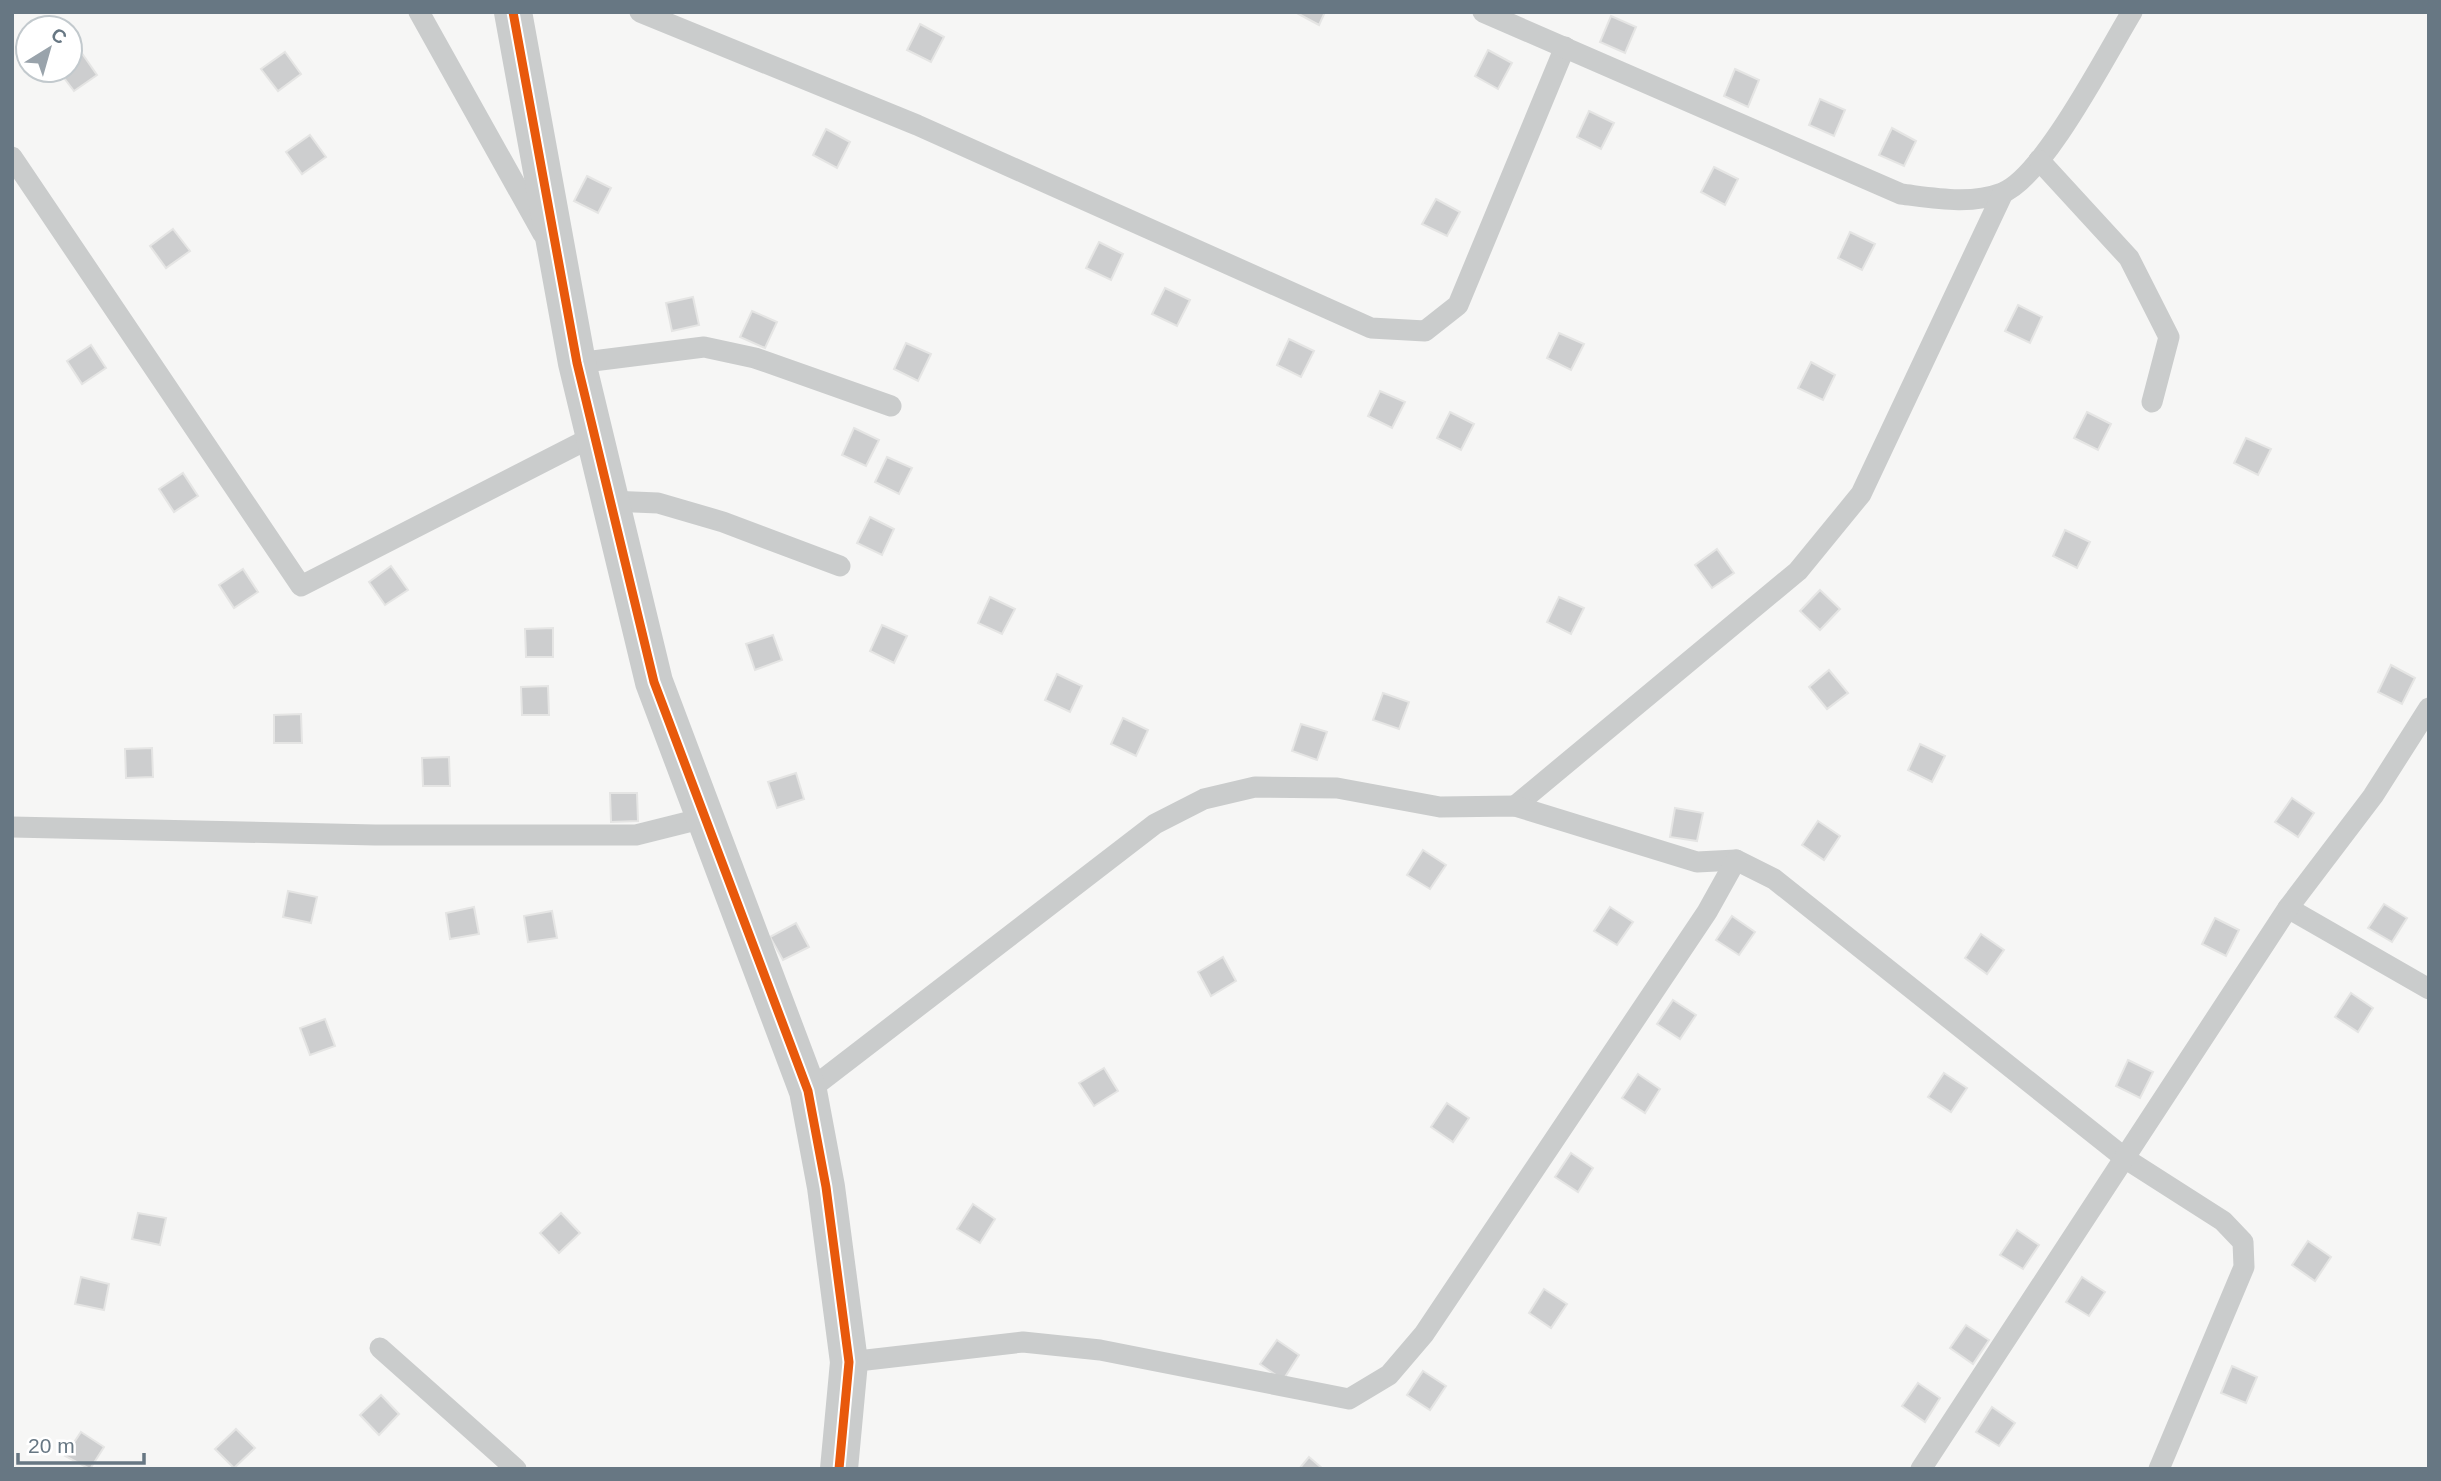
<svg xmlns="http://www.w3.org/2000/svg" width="2441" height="1481" font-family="Helvetica,sans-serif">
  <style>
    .building { fill: #cdcecf; stroke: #e5e5e4; stroke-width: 2 }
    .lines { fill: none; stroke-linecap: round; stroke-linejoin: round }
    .lane { stroke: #cacccc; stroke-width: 21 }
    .street { stroke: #cacccc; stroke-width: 38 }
    .cycleway-casing { stroke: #fff; stroke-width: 13 }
    .cycleway { stroke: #e8590c; stroke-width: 9 }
  </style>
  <rect width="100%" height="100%" fill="#f6f6f5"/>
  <g class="building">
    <path d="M1295,12H1325L1319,25Z"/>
    <path d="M1611,16L1636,27L1625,53L1600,42Z"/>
    <path d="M920,24L944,37L931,62L907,50Z"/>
    <path d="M1488,50L1512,63L1498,89L1475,76Z"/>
    <path d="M81,52L97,75L74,91L58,70H70V60Z"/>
    <path d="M285,52L301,74L278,91L261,69Z"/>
    <path d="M1735,69L1759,80L1748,107L1724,96Z"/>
    <path d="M1820,99L1845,110L1834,136L1809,125Z"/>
    <path d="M1589,111L1614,123L1601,149L1577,137Z"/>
    <path d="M1892,128L1916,141L1904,166L1879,155Z"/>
    <path d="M826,129L850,142L837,168L813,155Z"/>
    <path d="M310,135L326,157L302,174L286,152Z"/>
    <path d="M1714,167L1738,179L1725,205L1701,192Z"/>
    <path d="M587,176L611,188L598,213L574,201Z"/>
    <path d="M1436,199L1460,212L1447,236L1422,224Z"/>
    <path d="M173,229L190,251L166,268L150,246Z"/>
    <path d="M1850,232L1875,244L1862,270L1838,258Z"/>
    <path d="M1099,242L1123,254L1111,280L1086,268Z"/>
    <path d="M1165,288L1190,300L1177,326L1152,314Z"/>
    <path d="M693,297L699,325L672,331L666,303Z"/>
    <path d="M2018,305L2042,317L2030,343L2005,331Z"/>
    <path d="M752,311L777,322L765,348L740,337Z"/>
    <path d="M1559,333L1584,344L1571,370L1547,358Z"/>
    <path d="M1289,339L1314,351L1301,377L1277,365Z"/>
    <path d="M906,343L931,354L918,381L894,369Z"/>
    <path d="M91,345L106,368L82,384L67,361Z"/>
    <path d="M1811,362L1835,375L1823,400L1798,388Z"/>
    <path d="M1380,391L1405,402L1392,428L1368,416Z"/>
    <path d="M1450,412L1474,424L1461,450L1437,438Z"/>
    <path d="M2087,412L2111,424L2098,450L2074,438Z"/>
    <path d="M854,428L879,440L866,466L842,455Z"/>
    <path d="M2246,438L2271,449L2258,475L2234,463Z"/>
    <path d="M887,457L912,468L899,494L875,482Z"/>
    <path d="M183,473L198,496L174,512L159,489Z"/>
    <path d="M870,517L894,529L882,555L857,543Z"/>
    <path d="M2065,530L2090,542L2077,568L2053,556Z"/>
    <path d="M1717,549L1734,573L1712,588L1695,565Z"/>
    <path d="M391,566L408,590L385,605L369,582Z"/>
    <path d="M243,569L258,592L234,608L219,585Z"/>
    <path d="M1820,590L1840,609L1820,630L1800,611Z"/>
    <path d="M990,597L1015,609L1002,634L978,623Z"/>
    <path d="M1559,597L1584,608L1571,634L1547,622Z"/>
    <path d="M882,625L907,636L894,663L870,651Z"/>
    <path d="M553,628V657H526L525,629Z"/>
    <path d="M773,635L782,660L755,670L746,644Z"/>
    <path d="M2391,665L2415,678L2402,704L2378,692Z"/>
    <path d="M1829,670L1848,693L1827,709L1809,687Z"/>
    <path d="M1057,674L1082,686L1070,712L1045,700Z"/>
    <path d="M548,686L549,715H522L521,687Z"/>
    <path d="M1383,693L1409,702L1399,729L1373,720Z"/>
    <path d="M301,714L302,743H274V715Z"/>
    <path d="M1123,718L1148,730L1136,756L1111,744Z"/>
    <path d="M1301,724L1327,732L1317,760L1292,751Z"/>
    <path d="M1920,744L1945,756L1932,782L1908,770Z"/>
    <path d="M152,748L153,777L126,778L125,749Z"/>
    <path d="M449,757L450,786H423L422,758Z"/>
    <path d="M796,773L804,799L777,808L768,782Z"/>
    <path d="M610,793H637L638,821L611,822Z"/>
    <path d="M2292,798L2314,813L2298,837L2275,822Z"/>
    <path d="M1675,808L1703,813L1697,841L1670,837Z"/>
    <path d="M1818,821L1840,836L1824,860L1802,845Z"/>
    <path d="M1423,850L1446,865L1430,889L1407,875Z"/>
    <path d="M288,891L317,897L311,923L283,917Z"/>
    <path d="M2384,904L2407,918L2392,942L2368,928Z"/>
    <path d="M474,907L479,934L450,939L446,913Z"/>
    <path d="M1610,907L1633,922L1617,945L1594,931Z"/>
    <path d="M552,911L557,938L528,942L524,916Z"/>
    <path d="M1732,916L1755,932L1739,955L1716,940Z"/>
    <path d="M2215,918L2239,930L2226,956L2202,944Z"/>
    <path d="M796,923L809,947L783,960L770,937Z"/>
    <path d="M1981,934L2004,950L1987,974L1965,958Z"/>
    <path d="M1223,957L1236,981L1211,996L1198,972Z"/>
    <path d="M2351,993L2373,1008L2358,1032L2335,1017Z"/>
    <path d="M1673,1000L1696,1015L1680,1039L1657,1024Z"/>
    <path d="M325,1019L335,1046L310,1055L300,1028Z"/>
    <path d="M2128,1060L2153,1072L2140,1098L2116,1086Z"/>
    <path d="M1104,1068L1118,1091L1094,1106L1079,1083Z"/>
    <path d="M1944,1073L1967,1088L1951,1112L1928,1097Z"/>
    <path d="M1638,1074L1660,1089L1645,1113L1622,1098Z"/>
    <path d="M1447,1103L1469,1118L1453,1142L1431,1127Z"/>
    <path d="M1571,1153L1593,1168L1578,1192L1555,1177Z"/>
    <path d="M973,1204L995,1219L980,1243L957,1229Z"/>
    <path d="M138,1213L166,1218L160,1245L132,1239Z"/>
    <path d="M561,1213L580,1233L559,1253L540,1233Z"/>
    <path d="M2017,1230L2039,1245L2023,1269L2000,1255Z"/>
    <path d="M2308,1241L2331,1257L2315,1281L2292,1265Z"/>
    <path d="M81,1277L109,1284L104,1310L75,1304Z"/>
    <path d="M2082,1277L2105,1292L2089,1316L2066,1302Z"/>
    <path d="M1544,1289L1567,1304L1551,1328L1529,1313Z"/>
    <path d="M1966,1325L1989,1340L1973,1364L1950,1348Z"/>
    <path d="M1277,1340L1299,1355L1283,1380L1260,1364Z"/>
    <path d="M2232,1366L2257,1377L2246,1403L2221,1393Z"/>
    <path d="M1423,1371L1446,1386L1430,1410L1407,1395Z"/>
    <path d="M1918,1383L1940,1398L1925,1422L1902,1406Z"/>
    <path d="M381,1395L399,1414L379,1435L360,1415Z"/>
    <path d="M1992,1407L2015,1423L1999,1446L1976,1432Z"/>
    <path d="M236,1429L255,1448L234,1468L215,1449Z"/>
    <path d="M81,1432L104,1447L90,1469L65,1456Z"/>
    <path d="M1309,1457L1323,1469H1299Z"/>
  </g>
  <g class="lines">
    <g class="lane">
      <path d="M419,12L543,234"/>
      <path d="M640,12L917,125L1371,328L1425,331L1458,305L1565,47"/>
      <path d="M1483,12L1901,194C1934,198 1970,205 2002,193C2043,178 2107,53 2132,12"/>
      <path d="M12,157L301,586L594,436"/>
      <path d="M2039,160L2129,258L2169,337L2152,402"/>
      <path d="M577,363L704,347L755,358L891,406"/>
      <path d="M610,501L658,503L723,522L840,566"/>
      <path d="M1515,806L1798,571L1861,494L2003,193"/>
      <path d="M12,827L375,835H636L704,818"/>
      <path d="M2288,908L2429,989"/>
      <path d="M808,1091L1155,824L1204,799L1255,787L1337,788L1440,807L1515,806L1697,862L1736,860L1774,879L2126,1159L2223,1221L2243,1242L2244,1267L2159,1469"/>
      <path d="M380,1348L516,1469"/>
      <path d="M849,1362L1023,1342L1100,1350L1349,1399L1389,1375L1424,1334L1707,912L1736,860"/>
      <path d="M1921,1469L2288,908L2373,796L2429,708"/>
    </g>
    <path class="street" d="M513,12L577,363L654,682L808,1091L826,1187L849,1362L839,1469"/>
    <defs>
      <path id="cycleway" d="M513,12L577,363L654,682L808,1091L826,1187L849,1362L839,1469"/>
    </defs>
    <use href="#cycleway" class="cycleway-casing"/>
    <use href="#cycleway" class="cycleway"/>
  </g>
  <rect width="2441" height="1481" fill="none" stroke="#677783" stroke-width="28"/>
  <g transform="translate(49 49) rotate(37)"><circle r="33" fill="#ffffff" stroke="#c2c9cd" stroke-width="2"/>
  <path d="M0-5L12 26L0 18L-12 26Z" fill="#99a3ab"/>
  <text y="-10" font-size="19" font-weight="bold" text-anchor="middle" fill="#677783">С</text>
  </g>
  <path d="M18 1453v10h126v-10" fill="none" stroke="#677783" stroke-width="3.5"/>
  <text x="28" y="1453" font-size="21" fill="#677783" stroke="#ffffff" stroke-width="5" paint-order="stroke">20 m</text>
</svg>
